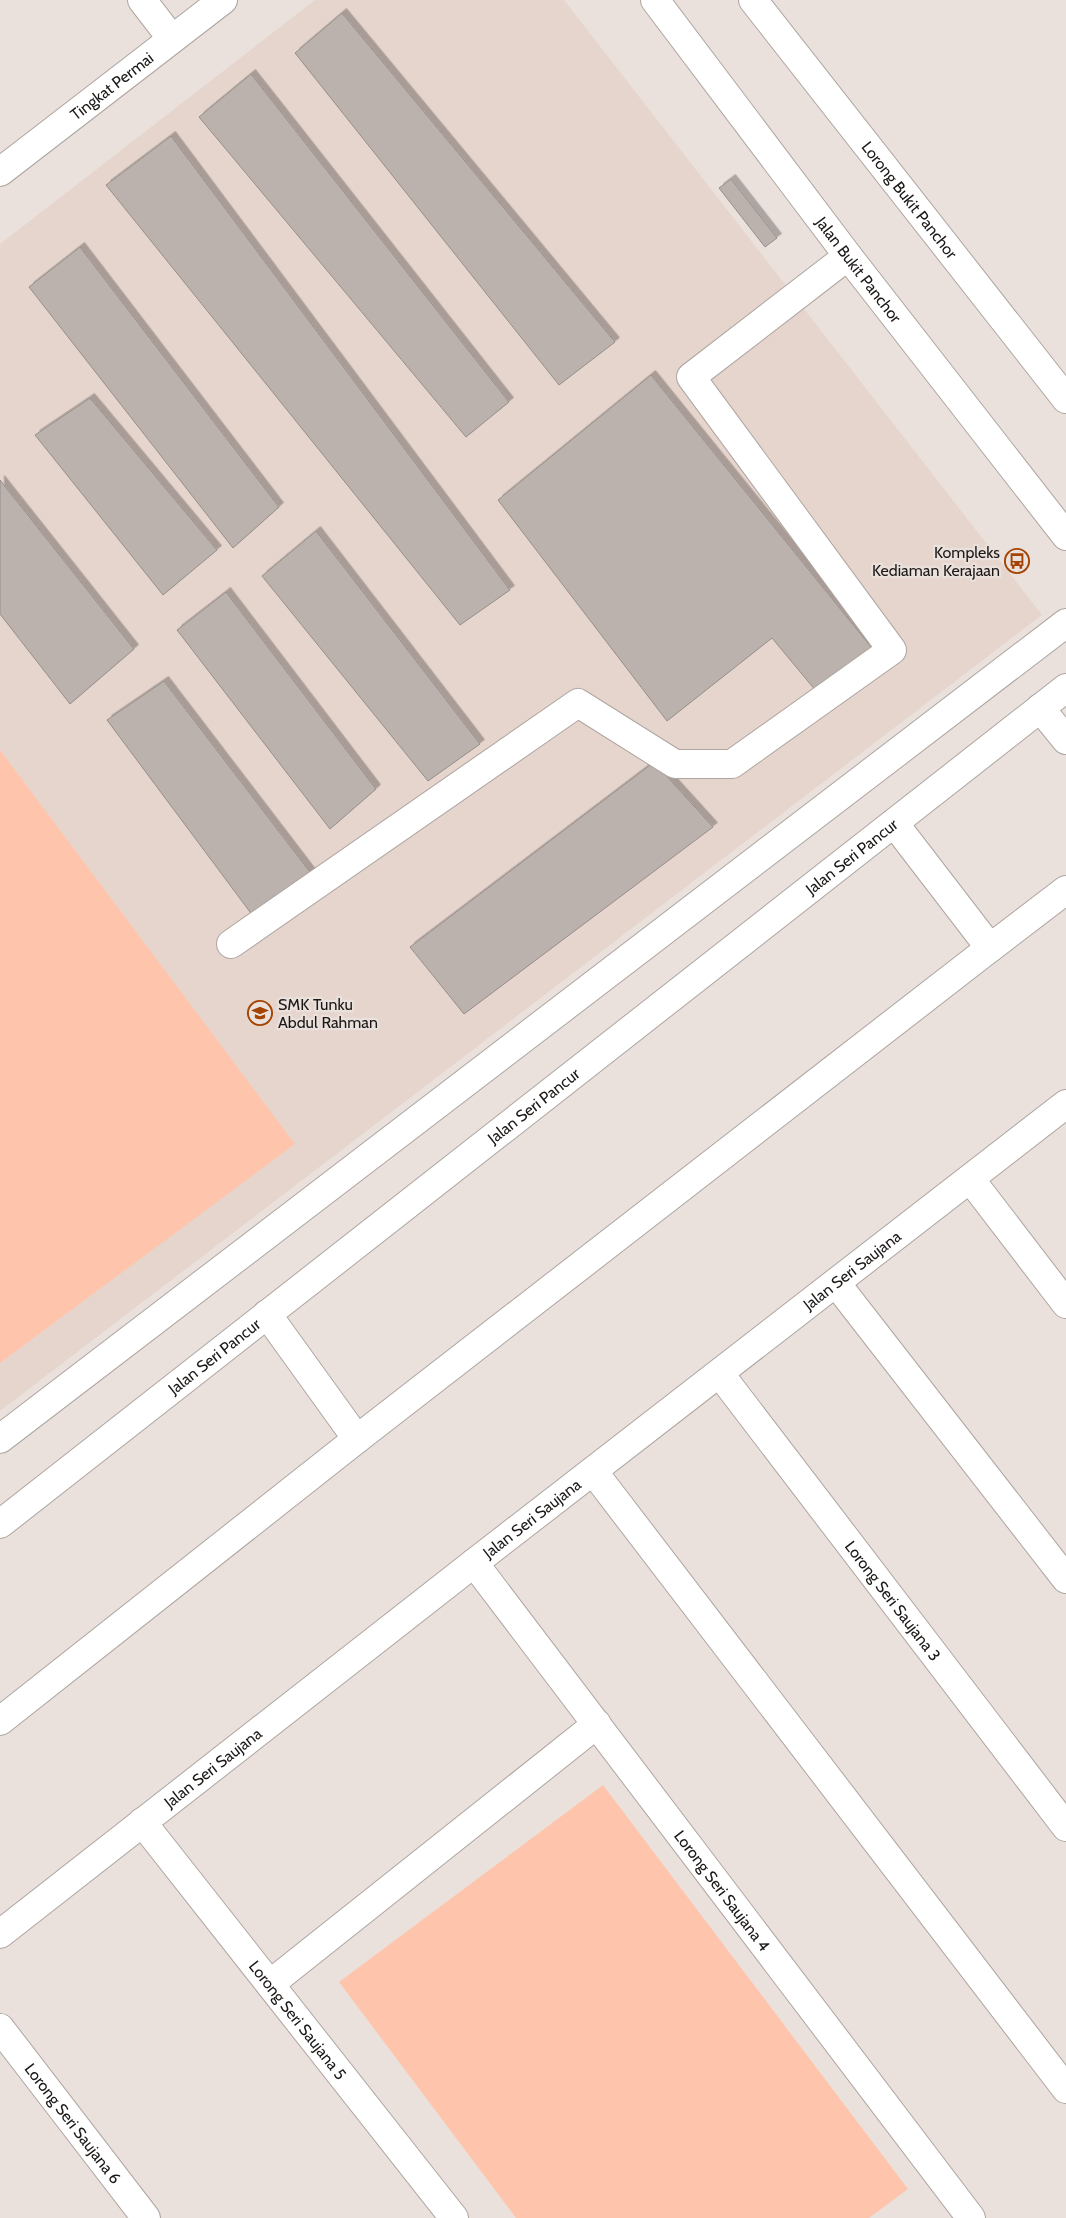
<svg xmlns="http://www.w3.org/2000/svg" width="1066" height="2218" font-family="Cabin,sans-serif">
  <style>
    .built { fill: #e6d5cd }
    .green { fill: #fec5ac }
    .building { fill: #bbb2ae; stroke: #968e8a; filter: url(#shadow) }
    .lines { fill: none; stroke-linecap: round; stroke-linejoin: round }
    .minor-casing { stroke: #aea5a1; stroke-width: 30 }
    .major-casing { stroke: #aea5a1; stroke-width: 30 }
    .minor { stroke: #fff; stroke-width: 28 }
    .major { stroke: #fff; stroke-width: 28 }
    .labels { text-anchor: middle; stroke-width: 4.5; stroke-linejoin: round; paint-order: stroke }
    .street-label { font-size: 16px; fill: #1b1816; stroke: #eae1dd }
    .poi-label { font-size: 16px; fill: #1b1816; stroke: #eae1dd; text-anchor: end }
  </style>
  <defs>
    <filter id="shadow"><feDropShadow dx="4.5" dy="-4.5" stdDeviation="0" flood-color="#0004"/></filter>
  </defs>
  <rect width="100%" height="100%" fill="#eae1dd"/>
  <path class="built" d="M315,0H564L1042,615L0,1411V244Z"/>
  <g class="green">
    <path d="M0,750L295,1144L0,1363Z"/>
    <path d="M603,1785L908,2189L869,2218H516L339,1982Z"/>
  </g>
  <g class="building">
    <path d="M342,13L615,342L559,385L295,53Z"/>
    <path d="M251,74L509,402L466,437L199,117Z"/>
    <path d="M171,136L510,590L460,625L106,185Z"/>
    <path d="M731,179L777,238L765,247L719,188Z"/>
    <path d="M80,247L279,507L233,548L29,287Z"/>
    <path d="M651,375L872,648L816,691L772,638L667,721L498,500Z"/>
    <path d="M90,398L217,550L163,595L35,435Z"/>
    <path d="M0,480L134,649L70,704L0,614Z"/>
    <path d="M316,531L480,744L428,781L262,576Z"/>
    <path d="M226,592L376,789L330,829L177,630Z"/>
    <path d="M164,681L313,876L256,920L107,720Z"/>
    <path d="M654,762L713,827L464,1014L410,947Z"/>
  </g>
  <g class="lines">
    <defs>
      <g id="minor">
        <path d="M142,0L172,39"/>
        <path id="s1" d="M753,0L1066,399"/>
        <path id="s2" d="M0,172L223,0"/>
        <path d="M1040,708L1066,740"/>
        <path d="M894,823L990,948L1066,890"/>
        <path d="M231,944L578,703L675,764H732L892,650L691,377L848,256"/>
        <path d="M971,1180L1066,1304"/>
        <path d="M836,1283L1066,1579"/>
        <path d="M267,1314L357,1439"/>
        <path id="s3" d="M720,1374L1066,1827"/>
        <path d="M0,1439L1066,623"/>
        <path d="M593,1471L1066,2089"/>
        <path id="s4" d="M0,1524L1066,688"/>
        <path id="s5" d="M474,1563L971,2218"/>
        <path d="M0,1721L357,1439L990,948"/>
        <path id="s6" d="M142,1822L454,2218"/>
        <path id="s7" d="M0,1934L474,1563L1066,1104"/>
        <path d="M270,1984L597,1724"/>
        <path id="s8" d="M0,2028L146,2218"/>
      </g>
      <g id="major">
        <path id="s9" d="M655,0L848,256L1066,536"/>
      </g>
    </defs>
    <use href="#minor" class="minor-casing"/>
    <use href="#major" class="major-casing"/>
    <use href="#minor" class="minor"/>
    <use href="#major" class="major"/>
  </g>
  <defs>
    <symbol id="bus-ring" viewBox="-11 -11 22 22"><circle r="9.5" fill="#eae1dd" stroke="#a54303" stroke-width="1.5"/><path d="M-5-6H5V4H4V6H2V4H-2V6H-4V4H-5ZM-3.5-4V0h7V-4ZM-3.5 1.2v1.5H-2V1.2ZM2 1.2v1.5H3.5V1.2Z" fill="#a54303"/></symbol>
    <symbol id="school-ring" viewBox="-11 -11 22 22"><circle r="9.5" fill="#eae1dd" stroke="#a54303" stroke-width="1.5"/><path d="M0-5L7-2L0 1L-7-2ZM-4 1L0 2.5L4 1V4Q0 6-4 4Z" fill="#a54303"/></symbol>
  </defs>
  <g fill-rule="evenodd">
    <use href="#bus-ring" x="1003" y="547" width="28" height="28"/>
    <use href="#school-ring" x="246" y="999" width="28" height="28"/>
  </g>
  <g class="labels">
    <g class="street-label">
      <text dy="6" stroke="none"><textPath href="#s2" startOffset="141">Tingkat Permai</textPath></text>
      <text dy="6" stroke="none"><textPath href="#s1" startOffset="254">Lorong Bukit Panchor</textPath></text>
      <text dy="6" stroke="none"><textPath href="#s9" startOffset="338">Jalan Bukit Panchor</textPath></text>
      <text dy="6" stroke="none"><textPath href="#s4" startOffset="1082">Jalan Seri Pancur</textPath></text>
      <text dy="6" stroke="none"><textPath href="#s4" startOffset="678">Jalan Seri Pancur</textPath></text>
      <text dy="6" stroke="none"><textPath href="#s7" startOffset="1080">Jalan Seri Saujana</textPath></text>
      <text dy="6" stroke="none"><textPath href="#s4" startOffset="272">Jalan Seri Pancur</textPath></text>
      <text dy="6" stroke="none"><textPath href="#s7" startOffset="675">Jalan Seri Saujana</textPath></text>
      <text dy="6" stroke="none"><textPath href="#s3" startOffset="285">Lorong Seri Saujana 3</textPath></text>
      <text dy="6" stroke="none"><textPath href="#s7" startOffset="270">Jalan Seri Saujana</textPath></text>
      <text dy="6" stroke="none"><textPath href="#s5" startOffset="411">Lorong Seri Saujana 4</textPath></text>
      <text dy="6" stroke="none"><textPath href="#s6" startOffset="252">Lorong Seri Saujana 5</textPath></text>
      <text dy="6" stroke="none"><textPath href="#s8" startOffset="120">Lorong Seri Saujana 6</textPath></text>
    </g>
    <g class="poi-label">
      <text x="1000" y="558">Kompleks<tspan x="1000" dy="18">Kediaman Kerajaan</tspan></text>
      <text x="278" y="1010" text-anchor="start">SMK Tunku<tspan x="278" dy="18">Abdul Rahman</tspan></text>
    </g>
  </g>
</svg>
